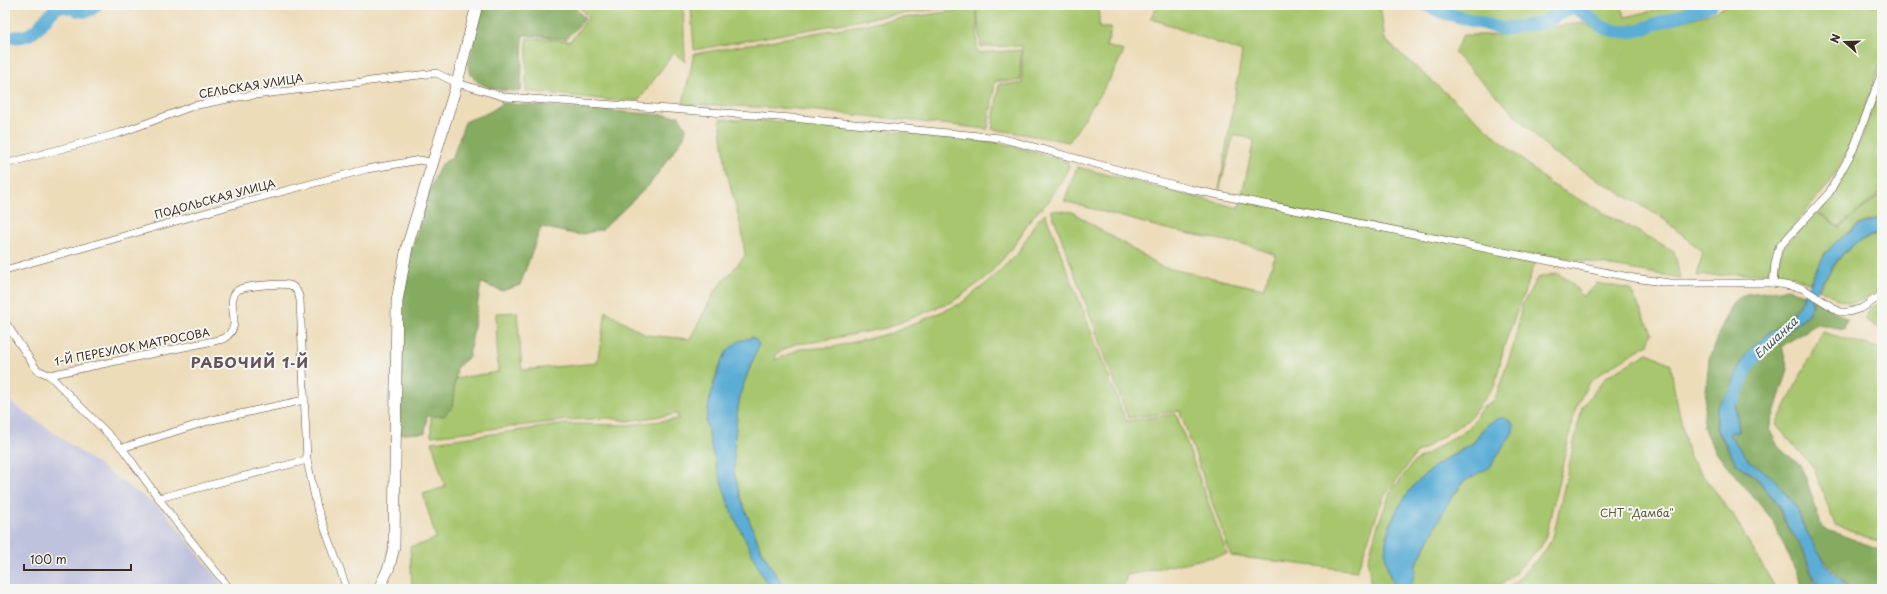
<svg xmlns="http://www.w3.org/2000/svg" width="1887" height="594" font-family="'Playpen Sans',sans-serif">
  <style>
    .industrial { fill: #bfc2dd }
    .green { fill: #a7c66e; stroke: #717846 }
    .forest { fill: #85ab61; stroke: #606a40 }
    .water { fill: #5badd6; stroke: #4b6c7a }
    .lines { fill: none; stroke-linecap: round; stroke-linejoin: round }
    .river { stroke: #5badd6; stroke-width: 13 }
    .street-casing { stroke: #564535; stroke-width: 8 }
    .secondary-casing { stroke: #564535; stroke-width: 12 }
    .street { stroke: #fff; stroke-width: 7 }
    .secondary { stroke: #fff; stroke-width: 11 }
    .labels { text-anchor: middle; stroke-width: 4; stroke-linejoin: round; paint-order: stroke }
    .street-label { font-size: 11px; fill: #3b2a1e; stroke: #f6f6f2 }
    .park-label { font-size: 11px; fill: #5b5936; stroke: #f6f6f2 }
    .water-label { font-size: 12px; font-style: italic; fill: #46585e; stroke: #f6f6f2 }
    .district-label { font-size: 15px; font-weight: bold; letter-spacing: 1px; fill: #64535a; stroke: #f6f6f2 }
  </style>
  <rect width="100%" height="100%" fill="#f6f6f2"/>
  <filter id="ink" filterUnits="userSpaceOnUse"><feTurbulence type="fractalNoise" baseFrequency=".025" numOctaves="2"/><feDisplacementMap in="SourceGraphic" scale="8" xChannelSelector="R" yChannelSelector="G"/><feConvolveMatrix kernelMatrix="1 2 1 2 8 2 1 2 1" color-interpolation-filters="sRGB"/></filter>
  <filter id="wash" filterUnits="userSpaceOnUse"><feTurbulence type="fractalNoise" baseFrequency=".012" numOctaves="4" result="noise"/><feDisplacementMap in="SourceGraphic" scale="16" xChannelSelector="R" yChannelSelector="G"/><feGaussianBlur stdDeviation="0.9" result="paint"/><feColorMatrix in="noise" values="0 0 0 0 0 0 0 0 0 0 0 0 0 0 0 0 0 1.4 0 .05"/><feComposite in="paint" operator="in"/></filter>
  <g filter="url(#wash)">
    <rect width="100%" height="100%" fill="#eddcb9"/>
    <path class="industrial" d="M5,398L165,512L226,589H5Z"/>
    <g class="green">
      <path d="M578,5H683L685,62L674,52L639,100L618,101L526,91L527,38L570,41L588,18Z"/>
      <path d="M691,5H971L884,16L694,50Z"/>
      <path d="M976,5H1099V28H1112L1106,46L1124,51L1110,79L1069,142L992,129L999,84H1022V46L981,47L977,12V53L1021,50L1020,81H995L988,129L799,109L683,104L694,54L895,19L976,8Z"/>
      <path d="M1159,5H1380L1385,40L1549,183L1674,251L1680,278L1539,253L1504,346L1495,385L1469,419L1416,454L1383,498L1357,571L1231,556L1180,411L1128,418L1051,210L1072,212L1162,267L1263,289L1276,255L1251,246L1166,229L1064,201L1077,167L1239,208L1254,140L1234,134L1219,191L1242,52L1150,18Z"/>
      <path d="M1435,5H1563L1540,17L1507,24L1493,23Z"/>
      <path d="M1573,5H1621L1625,17L1679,5H1697C1675,12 1632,30 1611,26C1596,23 1587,9 1573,5Z"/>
      <path d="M1728,5H1878L1882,10V60L1854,139L1829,184L1777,245L1769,273L1697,276L1703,252L1661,217L1553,153L1454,53L1463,35H1504L1540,28L1582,23L1602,32L1636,35L1715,12Z"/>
      <path d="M1882,83V191L1839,227L1820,213L1860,142Z"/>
      <path d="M720,119L814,123L1001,143L1067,161L1069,167L1050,200L1033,216L1013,247L986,278L952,302L886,328L814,342L795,344L777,353L775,360L800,349L833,347L892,333L960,304L988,282L1019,252L1036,222L1045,213L1126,421L1176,414L1227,554L1127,575L1123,589H785L761,550L741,499L734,472V445L738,408L741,391L759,344L728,350L721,362L714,381L706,421L712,451L729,506L764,579L772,589H412L410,546L423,544L436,538L423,494L445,487L432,442L567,424L627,425L678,419V414L627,421L608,418L569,420L431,436V382L498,372L496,313L517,312L522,370L597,363L606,311L646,335L690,339L715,291L745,256L742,231L726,169Z"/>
      <path d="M1882,193V216L1860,224L1837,241L1825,253L1809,283L1793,276L1786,278L1776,273L1783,248L1815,211L1839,228Z"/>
      <path d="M1882,233V289C1850,308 1851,306 1819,289C1836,263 1848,240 1882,233Z"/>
      <path d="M1557,273L1570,281L1583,297L1597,283L1630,289L1652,333L1648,344L1602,372L1588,384L1576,407L1546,535L1541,547L1498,589H1411L1412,578L1416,565L1447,504L1459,489L1463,482L1490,467L1513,432L1482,430L1474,442L1434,466L1406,497L1395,515L1386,536L1394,589H1371L1368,561L1376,531L1390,493L1414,462L1470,427L1481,409L1495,399L1514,344L1522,305L1537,278Z"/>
      <path d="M1882,301V330L1865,319L1870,308Z"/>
      <path d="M1822,332L1882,349V543L1835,525L1814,468L1776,425Z"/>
      <path d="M1648,353L1671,364L1674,389L1689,456L1734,517L1776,589H1508L1545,551L1553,537L1582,407L1607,376Z"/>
    </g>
    <g class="forest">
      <path d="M483,5H573L585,19L566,39L523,35L521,91C502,91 473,89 468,67Z"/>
      <path d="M501,103L679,116L686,128L684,137L650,184L603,229L579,235L541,227L520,285L502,291L481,283L469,357L457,367L452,408L444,416H427L425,433L400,434L402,307L409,259L430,190L440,166L453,156L465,122C477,116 494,113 501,103Z"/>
      <path d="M1788,289L1803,294V299L1781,326L1769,332L1759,343L1750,348L1745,356L1739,366L1731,390L1717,406L1716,428L1736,464L1756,478L1778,505L1783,519L1802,550L1814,582L1819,589H1804L1772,519L1718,455L1707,436L1703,426L1709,359L1720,330L1733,302L1746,294Z"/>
      <path d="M1812,299L1847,319L1844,329L1817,324L1782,346L1788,369L1769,429L1779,448L1800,465L1807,481L1822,528L1882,550V589H1853L1839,578L1816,549L1803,524L1797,508L1774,479L1748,459L1729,435L1731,432H1739L1736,404L1742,379L1748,366L1808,314L1813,305Z"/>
    </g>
    <g class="water">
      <path d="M1882,217V233C1844,240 1831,270 1811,299L1812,305L1808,313L1748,366L1741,378L1735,404L1739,432H1731L1729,435L1748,459L1774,479L1797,508L1802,524L1826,564L1838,579L1853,589H1820L1815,581L1803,549L1784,519L1779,505L1756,477L1737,464L1717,428V406L1731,390L1739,367L1745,356L1750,348L1759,343L1770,332L1782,326L1786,318L1795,311L1803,299L1804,294L1825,254L1837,241L1860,225Z"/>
      <path d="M753,337L759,344L741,391L738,408L734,445V472L741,499L761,550L785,589H772L764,579L729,506L712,451L706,421L710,397L721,362L728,350L739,341Z"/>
      <path d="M1505,417L1514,425L1513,432L1490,467L1463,482L1447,504L1416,565L1411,589H1394C1392,580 1388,572 1386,563C1380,526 1407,487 1435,466C1447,457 1462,452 1474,442C1476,440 1478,435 1481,432C1487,423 1495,419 1505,417Z"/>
    </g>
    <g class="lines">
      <g class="river">
        <path d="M1427,5L1441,12L1503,29L1543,23L1572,7C1586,11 1594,25 1608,29C1617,32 1630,33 1639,30C1662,21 1687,14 1711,5"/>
        <path d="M5,37C41,39 35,25 59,6C72,5 85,19 96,5"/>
        <path d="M1734,398L1748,366L1756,356"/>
      </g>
    </g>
  </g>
  <g filter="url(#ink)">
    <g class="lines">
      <defs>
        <g id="street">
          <path d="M5,164L120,133L193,106L238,97L436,73L457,83L505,97L792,118L1000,138L1189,189L1634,278L1670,283H1773L1802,288L1840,312H1849L1862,308L1882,295"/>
          <path d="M5,270L243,202L367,169L420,160L433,163"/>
          <path d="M1773,283L1775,263L1779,247L1829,193L1853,150L1882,72"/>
          <path d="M5,322L37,370L49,375L122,448L176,522L230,589"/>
          <path d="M49,375L223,339C247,325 222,303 238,290C245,286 285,282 292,286C297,289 299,295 300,300L307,460L317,507L347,589"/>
          <path d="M122,448L212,420L304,400"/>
          <path d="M159,498L307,460"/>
        </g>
        <path id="secondary" d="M379,589L389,567L394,547L397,301L407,247L457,83L477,5"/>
      </defs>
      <use href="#street" class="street-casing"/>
      <use href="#secondary" class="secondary-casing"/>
      <use href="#street" class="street"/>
      <use href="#secondary" class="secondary"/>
    </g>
  </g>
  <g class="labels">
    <g class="street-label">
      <text transform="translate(251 86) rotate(-9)" y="4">СЕЛЬСКАЯ УЛИЦА</text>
      <text transform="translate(215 199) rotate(-15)" y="4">ПОДОЛЬСКАЯ УЛИЦА</text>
      <text transform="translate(132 347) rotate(-11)" y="4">1-Й ПЕРЕУЛОК МАТРОСОВА</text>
    </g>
    <g class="park-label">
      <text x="1637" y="517">СНТ "Дамба"</text>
    </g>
    <g class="water-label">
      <text transform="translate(1776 338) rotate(-43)" y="4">Елшанка</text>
    </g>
    <g class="district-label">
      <text x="250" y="368">РАБОЧИЙ 1‑Й</text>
    </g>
  </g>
  <rect width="1887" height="594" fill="none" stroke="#f6f6f2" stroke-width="20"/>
  <g transform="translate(1845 42) rotate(290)" stroke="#f6f6f2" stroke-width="3" paint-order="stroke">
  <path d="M0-3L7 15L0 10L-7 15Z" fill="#3b2a1e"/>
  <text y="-6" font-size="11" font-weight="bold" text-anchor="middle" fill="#3b2a1e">N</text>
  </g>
  <path d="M24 564v6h107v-6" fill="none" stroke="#3b2a1e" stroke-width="2"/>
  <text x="30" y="564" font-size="12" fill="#3b2a1e" stroke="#f6f6f2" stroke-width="3" paint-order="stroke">100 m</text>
</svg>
